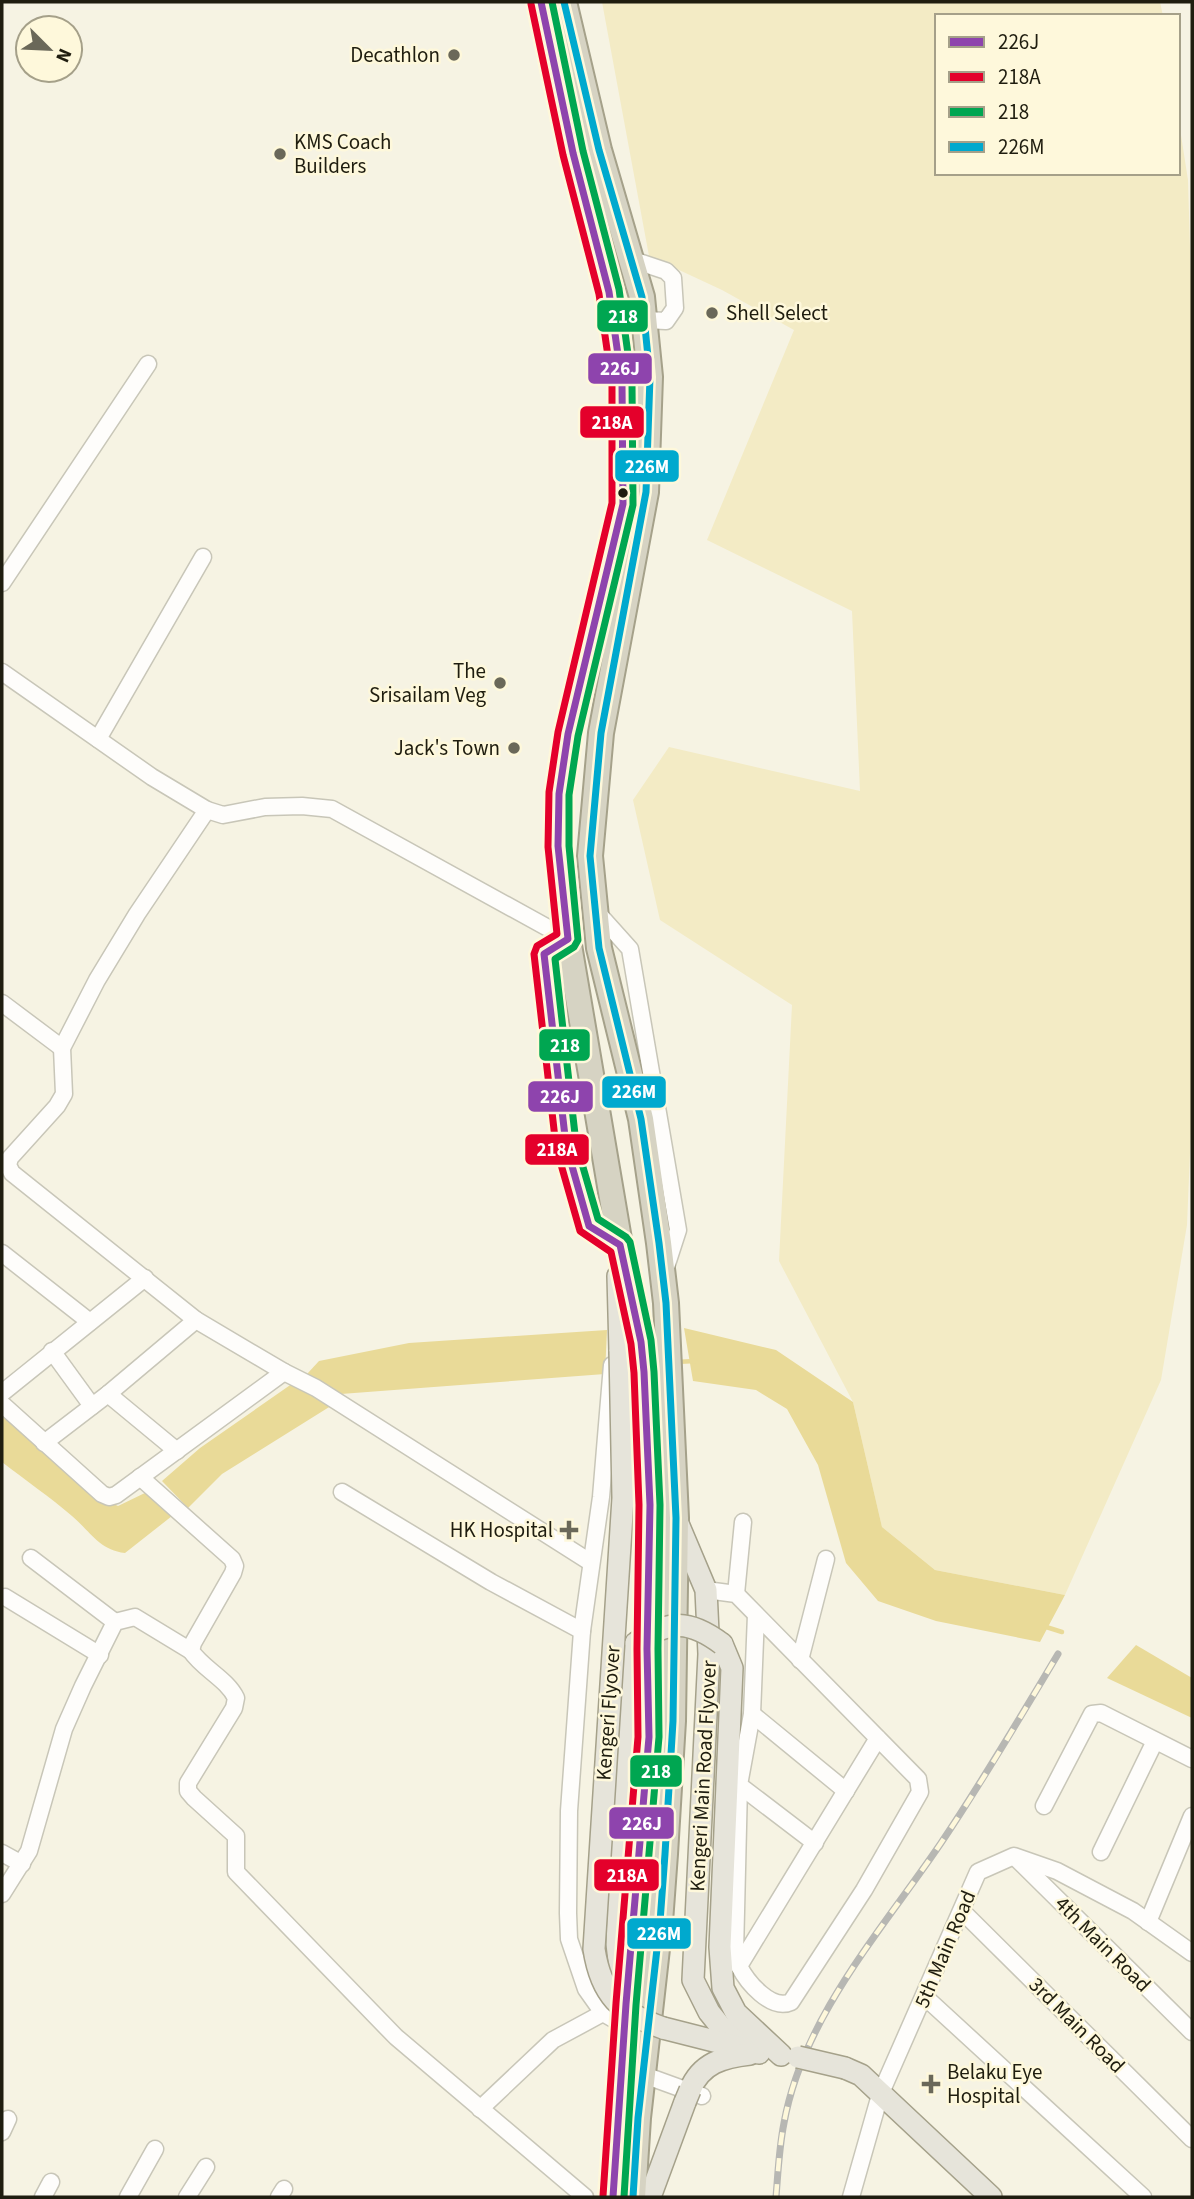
<svg xmlns="http://www.w3.org/2000/svg" width="1194" height="2199" font-family="'Source Sans 3',sans-serif">
  <style>
    .green { fill: #f3ebc5 }
    .water { fill: #e9da98 }
    .lines { fill: none; stroke-linecap: round; stroke-linejoin: round }
    .stream { stroke: #e9da98; stroke-width: 4.5 }
    .minor-casing { stroke: #c8c6b8; stroke-width: 19 }
    .major-casing { stroke: #a5a18a; stroke-width: 24 }
    .highway-casing { stroke: #a5a18a; stroke-width: 28 }
    .minor { stroke: #fefdfb; stroke-width: 16 }
    .major { stroke: #e6e4da; stroke-width: 21 }
    .highway { stroke: #d6d3c3; stroke-width: 24 }
    .rail-casing { stroke: #b7b7b3; stroke-width: 7 }
    .rail { stroke: #fef8db; stroke-width: 4.5; stroke-dasharray: 13; stroke-linecap: butt }
    .major-bridge-casing { stroke: #a5a18a; stroke-width: 24; stroke-linecap: butt }
    .major-bridge { stroke: #e6e4da; stroke-width: 21 }
    .bus-1-casing { stroke: #fef8db; stroke-width: 12 }
    .bus-2-casing { stroke: #fef8db; stroke-width: 12 }
    .bus-3-casing { stroke: #fef8db; stroke-width: 12 }
    .bus-4-casing { stroke: #fef8db; stroke-width: 12 }
    .bus-1 { stroke: #8e44ad; stroke-width: 7 }
    .bus-2 { stroke: #e4002b; stroke-width: 7 }
    .bus-3 { stroke: #00a651; stroke-width: 7 }
    .bus-4 { stroke: #00a9ce; stroke-width: 7 }
    .poi-dot { fill: #6a6859; stroke: #fef8db; stroke-width: 2.5 }
    .bus-dot { fill: #1f1d0f; stroke: #fef8db; stroke-width: 2.5 }
    .labels { text-anchor: middle; stroke-width: 5; stroke-linejoin: round; paint-order: stroke }
    .poi-label { font-size: 21px; fill: #1f1d0f; stroke: #fef8db; text-anchor: end }
    .street-label { font-size: 21px; fill: #1f1d0f; stroke: #fef8db }
    .line-badge { stroke: #fef8db; stroke-width: 2.5 }
    .badge-label { font-size: 19px; text-anchor: middle; font-weight: bold; fill: #fff }
  </style>
  <rect width="100%" height="100%" fill="#f6f3e3"/>
  <path class="green" d="M602,2H1160L1163,16H937V173H1178V116L1188,180L1192,316V586L1190,658L1192,759V1105L1187,1225L1161,1380L1065,1595L935,1570L882,1527L853,1402L779,1261L792,1005L660,920L633,800L669,747L860,791L852,611L707,540L794,330L722,290L649,256Z"/>
  <g class="water">
    <path d="M684,1328L776,1350L853,1402L882,1527L935,1570L1065,1595L1040,1642L936,1621L878,1601L846,1563L818,1465L787,1409L756,1390L693,1381Z"/>
    <path d="M607,1330L605,1374L341,1394L307,1374L319,1361L409,1343Z"/>
    <path d="M296,1381L334,1404L222,1474L188,1508L162,1481L200,1448Z"/>
    <path d="M2,1408L93,1494L118,1506L149,1491L172,1516L125,1553C99,1550 90,1531 72,1516C50,1497 25,1480 2,1462Z"/>
    <path d="M1136,1645L1192,1678V1718L1107,1678Z"/>
  </g>
  <g class="lines">
    <g class="stream">
      <path d="M676,1362L695,1361"/>
      <path d="M1043,1626L1062,1632"/>
    </g>
    <defs>
      <g id="minor">
        <path d="M633,260L666,271L673,278L675,308L666,321L645,320"/>
        <path d="M2,583L148,364"/>
        <path d="M2,672L152,777L207,810L223,815L265,807L302,806L332,809L568,939L544,954L566,1145L589,1226L620,1245"/>
        <path d="M98,739L203,557"/>
        <path d="M207,810L137,914L97,980L62,1048L64,1094L57,1106L10,1158L8,1165L12,1173L196,1320L284,1372L316,1388L590,1562"/>
        <path d="M595,910L630,949L678,1230L666,1267"/>
        <path d="M2,1003L62,1048"/>
        <path d="M2,1253L90,1322"/>
        <path d="M52,1351L92,1406"/>
        <path d="M612,1365L601,1497L582,1631L569,1811L568,1913L569,1939L586,1989L603,2013L624,2025"/>
        <path d="M2,1393L145,1278"/>
        <path d="M108,1394L177,1451"/>
        <path d="M2,1404L102,1494L109,1497L116,1495L284,1372"/>
        <path d="M44,1443L108,1394L196,1320"/>
        <path d="M140,1477L232,1559L235,1566L233,1573L193,1643L191,1651C203,1669 227,1679 236,1698L234,1708L188,1783V1791L194,1798L236,1836V1872L396,2037L585,2197"/>
        <path d="M342,1492L491,1582L582,1631"/>
        <path d="M31,1558L115,1622"/>
        <path d="M706,1590L736,1594L918,1779L920,1792L864,1890L791,2002C771,2011 747,1982 739,1966L878,1738"/>
        <path d="M736,1594L743,1522"/>
        <path d="M5,1597L100,1655"/>
        <path d="M756,1615L752,1714L739,1785L815,1843"/>
        <path d="M800,1660L826,1559"/>
        <path d="M752,1714L846,1791"/>
        <path d="M739,1785L735,1953L739,1966"/>
        <path d="M1044,1806L1092,1714L1101,1713L1192,1759"/>
        <path d="M1101,1852L1155,1741"/>
        <path d="M2,1853L22,1864"/>
        <path d="M1017,1859L1192,2032"/>
        <path d="M2,1894L29,1851L64,1729L83,1686L115,1622L135,1617L191,1651"/>
        <path d="M962,1911L1192,2139"/>
        <path d="M1148,1922L1192,1816"/>
        <path d="M925,1997L1143,2197"/>
        <path d="M644,2075L702,2096"/>
        <path d="M480,2109L553,2040L603,2013"/>
        <path d="M2,2132L8,2119"/>
        <path d="M43,2197L51,2182"/>
        <path d="M128,2197L155,2149"/>
        <path d="M187,2197L206,2167"/>
        <path d="M279,2197L284,2189"/>
        <path d="M851,2197L880,2095L978,1872L1014,1856L1057,1871L1133,1911L1192,1953"/>
      </g>
      <g id="major">
        <path d="M618,1276L620,1351"/>
        <path d="M676,1519L706,1590L709,1654L693,1980L709,2012L721,2027L759,2053"/>
        <path d="M722,1644L732,1668L720,1947L723,1988L736,2013L781,2055"/>
        <path d="M622,1985L617,1944L626,1668L636,1643"/>
        <path d="M663,2028L742,2048"/>
        <path d="M845,2068L861,2075L991,2197"/>
        <path d="M690,2090C701,2063 723,2057 750,2054"/>
        <path d="M650,2197L685,2102"/>
      </g>
      <g id="highway">
        <path d="M541,2L573,153L609,292L622,383L623,504L568,734L559,794L558,846L568,939L620,1245L641,1342L650,1505L647,1649L649,1737L626,2004L613,2197"/>
        <path d="M564,2L599,150L642,297L650,377L646,492L601,733L590,856L599,948L641,1119L659,1243L666,1303L676,1518L673,1721L665,1854L660,1922L638,2118L633,2197"/>
      </g>
    </defs>
    <use href="#minor" class="minor-casing"/>
    <use href="#major" class="major-casing"/>
    <use href="#highway" class="highway-casing"/>
    <use href="#minor" class="minor"/>
    <use href="#major" class="major"/>
    <use href="#highway" class="highway"/>
    <defs>
      <path id="rail" d="M776,2197C778,2173 779,2148 784,2123C803,2017 882,1930 941,1843C982,1782 1020,1718 1058,1654"/>
    </defs>
    <use href="#rail" class="rail-casing"/>
    <use href="#rail" class="rail"/>
    <defs>
      <g id="major-bridge">
        <path d="M620,1351L623,1498L594,1949C601,1995 620,2013 663,2028"/>
        <path d="M636,1643C669,1619 690,1620 722,1644"/>
        <path d="M798,2057L845,2068"/>
        <path d="M685,2102L690,2090"/>
      </g>
    </defs>
    <use href="#major-bridge" class="major-bridge-casing"/>
    <use href="#major-bridge" class="major-bridge"/>
    <defs>
      <path id="bus-1" d="M541,2L573,153L609,292L622,383L623,504L568,734L559,794L558,846L568,939L544,954L566,1145L589,1226L620,1245L641,1342L644,1372L650,1505L647,1649L649,1737L626,2004L613,2197"/>
      <path id="bus-2" d="M531,4L563,155L599,294L612,384V503L558,732L549,792L548,847L557,934L537,946L534,954L556,1147L580,1231L611,1252L631,1344L634,1373L639,1505L637,1649L638,1737L616,2003L603,2196"/>
      <path id="bus-3" d="M552,2L583,151L619,289L632,383L633,505L578,736L569,795V846L578,940L574,947L555,959L576,1143L598,1219L626,1237L630,1242L651,1340L654,1372L660,1505L658,1649L659,1737L636,2005L624,2197"/>
      <path id="bus-4" d="M564,2L599,150L642,297L650,377L646,492L601,733L590,856L599,948L641,1119L659,1243L666,1303L676,1518L673,1721L665,1854L660,1922L638,2118L633,2197"/>
    </defs>
    <use href="#bus-1" class="bus-1-casing"/>
    <use href="#bus-2" class="bus-2-casing"/>
    <use href="#bus-3" class="bus-3-casing"/>
    <use href="#bus-4" class="bus-4-casing"/>
    <use href="#bus-1" class="bus-1"/>
    <use href="#bus-2" class="bus-2"/>
    <use href="#bus-3" class="bus-3"/>
    <use href="#bus-4" class="bus-4"/>
  </g>
  <g class="poi-dot">
    <circle cx="454" cy="55" r="7"/>
    <circle cx="280" cy="154" r="7"/>
    <circle cx="712" cy="313" r="7"/>
    <circle cx="500" cy="683" r="7"/>
    <circle cx="514" cy="748" r="7"/>
    <path d="M565.5 1519.5h7v7h7v7h-7v7h-7v-7h-7v-7h7z"/>
    <path d="M927.5 2073.5h7v7h7v7h-7v7h-7v-7h-7v-7h7z"/>
  </g>
  <circle class="bus-dot" cx="623" cy="493" r="6"/>
  <g class="labels">
    <g class="poi-label">
      <text x="440" y="62">Decathlon</text>
      <text x="294" y="149" text-anchor="start">KMS Coach<tspan x="294" dy="24">Builders</tspan></text>
      <text x="726" y="320" text-anchor="start">Shell Select</text>
      <text x="486" y="678">The<tspan x="486" dy="24">Srisailam Veg</tspan></text>
      <text x="500" y="755">Jack's Town</text>
      <text x="553" y="1537">HK Hospital</text>
      <text x="947" y="2079" text-anchor="start">Belaku Eye<tspan x="947" dy="24">Hospital</tspan></text>
    </g>
    <g class="street-label">
      <text transform="translate(608 1713) rotate(-86)" y="7">Kengeri Flyover</text>
      <text transform="translate(703 1776) rotate(-87)" y="7">Kengeri Main Road Flyover</text>
      <text transform="translate(1103 1944) rotate(45)" y="7">4th Main Road</text>
      <text transform="translate(945 1949) rotate(-67)" y="7">5th Main Road</text>
      <text transform="translate(1077 2025) rotate(45)" y="7">3rd Main Road</text>
    </g>
  </g>
  <g class="line-badge">
    <rect x="596" y="299" width="53" height="34" rx="7" fill="#00a651"/>
    <rect x="587" y="352" width="66" height="33" rx="7" fill="#8e44ad"/>
    <rect x="579" y="405" width="66" height="34" rx="7" fill="#e4002b"/>
    <rect x="614" y="449" width="66" height="34" rx="7" fill="#00a9ce"/>
    <rect x="538" y="1028" width="53" height="34" rx="7" fill="#00a651"/>
    <rect x="601" y="1075" width="66" height="34" rx="7" fill="#00a9ce"/>
    <rect x="527" y="1080" width="67" height="33" rx="7" fill="#8e44ad"/>
    <rect x="524" y="1133" width="66" height="33" rx="7" fill="#e4002b"/>
    <rect x="629" y="1754" width="54" height="34" rx="7" fill="#00a651"/>
    <rect x="608" y="1806" width="67" height="34" rx="7" fill="#8e44ad"/>
    <rect x="593" y="1858" width="67" height="34" rx="7" fill="#e4002b"/>
    <rect x="626" y="1917" width="66" height="33" rx="7" fill="#00a9ce"/>
  </g>
  <g class="badge-label">
    <text x="623" y="323">218</text>
    <text x="620" y="375">226J</text>
    <text x="612" y="429">218A</text>
    <text x="647" y="473">226M</text>
    <text x="565" y="1052">218</text>
    <text x="634" y="1098">226M</text>
    <text x="560" y="1103">226J</text>
    <text x="557" y="1156">218A</text>
    <text x="656" y="1778">218</text>
    <text x="642" y="1830">226J</text>
    <text x="627" y="1882">218A</text>
    <text x="659" y="1940">226M</text>
  </g>
  <rect width="1194" height="2199" fill="none" stroke="#1f1d0f" stroke-width="7"/>
  <rect x="935" y="14" width="245" height="161" fill="#fef8db" stroke="#a5a089" stroke-width="2"/>
  <rect x="949" y="37" width="35" height="10" fill="#8e44ad" stroke="#a5a089" stroke-width="2"/>
  <text x="998" y="49" font-size="21" fill="#1f1d0f">226J</text>
  <rect x="949" y="72" width="35" height="10" fill="#e4002b" stroke="#a5a089" stroke-width="2"/>
  <text x="998" y="84" font-size="21" fill="#1f1d0f">218A</text>
  <rect x="949" y="107" width="35" height="10" fill="#00a651" stroke="#a5a089" stroke-width="2"/>
  <text x="998" y="119" font-size="21" fill="#1f1d0f">218</text>
  <rect x="949" y="142" width="35" height="10" fill="#00a9ce" stroke="#a5a089" stroke-width="2"/>
  <text x="998" y="154" font-size="21" fill="#1f1d0f">226M</text>
  <g transform="translate(49 49) rotate(114)"><circle r="33" fill="#fef8db" stroke="#a5a089" stroke-width="2"/>
  <path d="M0-5L12 26L0 18L-12 26Z" fill="#6a6859"/>
  <text y="-10" font-size="19" font-weight="bold" text-anchor="middle" fill="#1f1d0f">N</text>
  </g>
</svg>
